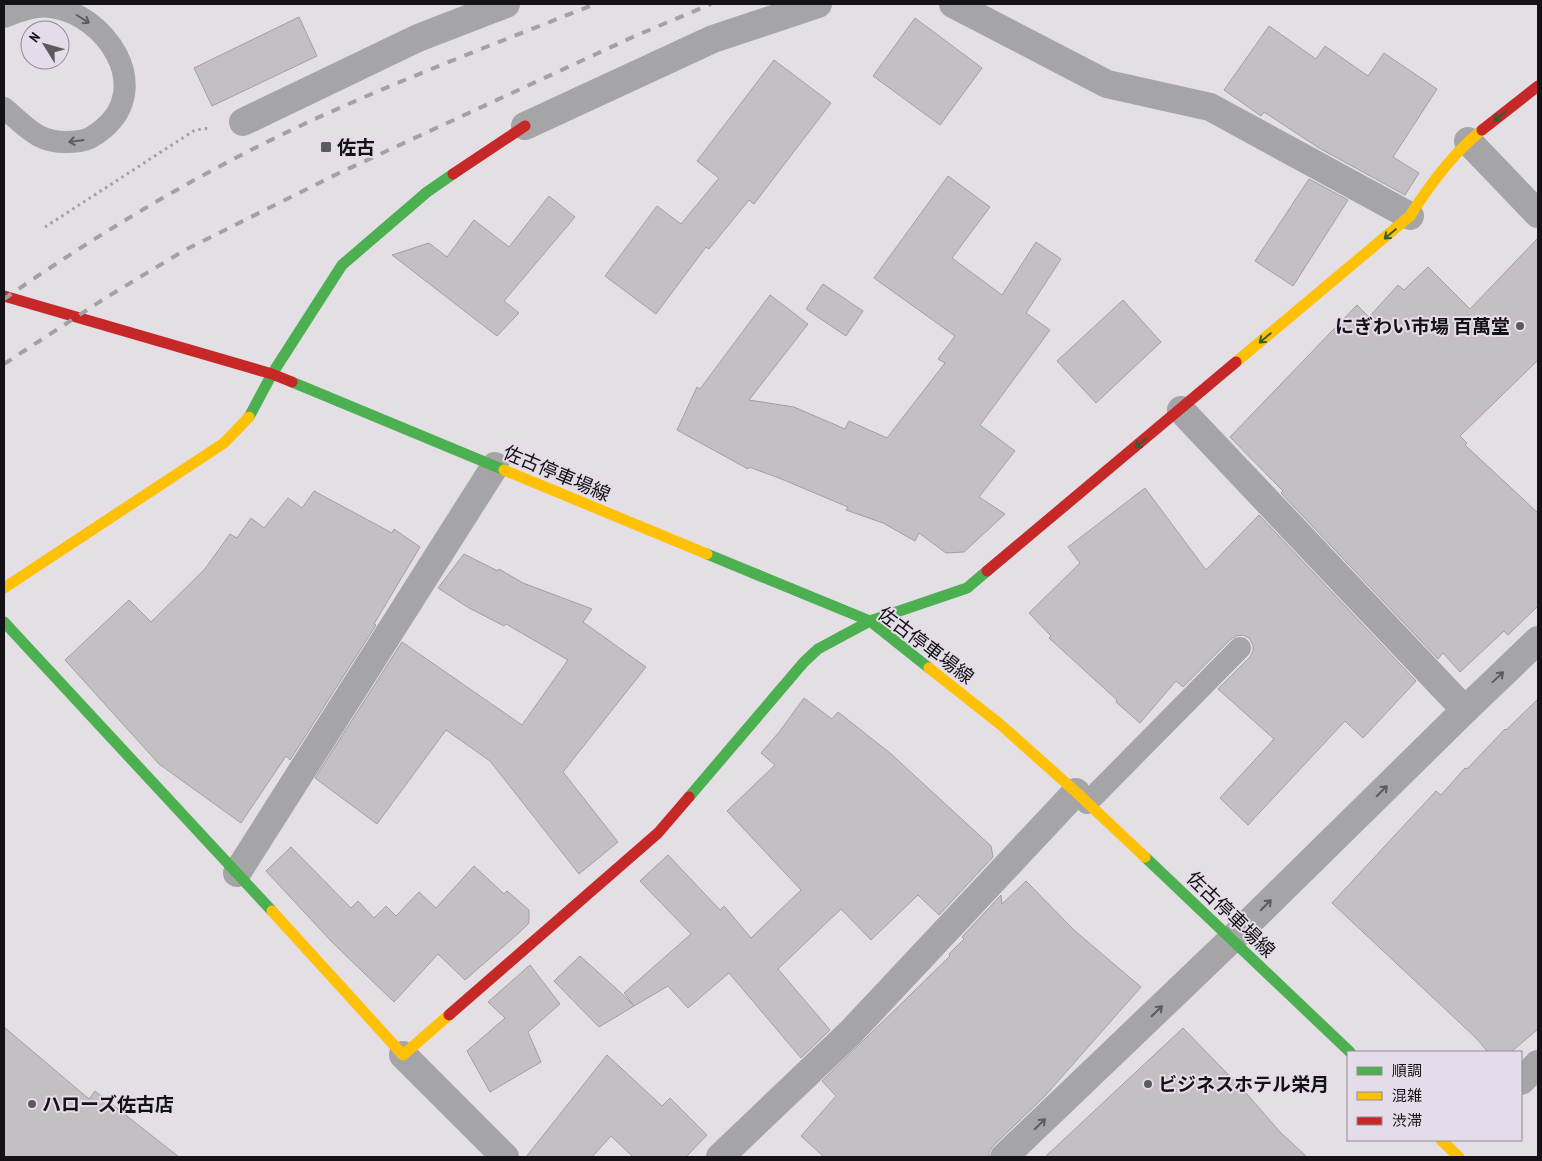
<svg xmlns="http://www.w3.org/2000/svg" width="1542" height="1161" font-family="'PT Sans Narrow','Noto Sans JP',sans-serif">
  <style>
    .building { fill: #c4bfc3; stroke: #a39ea2 }
    .lines { fill: none; stroke-linecap: round; stroke-linejoin: round }
    .path { stroke: #a2a0a4; stroke-width: 3; stroke-dasharray: 2.5 4; stroke-linecap: butt }
    .lane { stroke: #a5a4a7; stroke-width: 22 }
    .street { stroke: #a5a4a7; stroke-width: 28 }
    .fast { stroke: #4caf50; stroke-width: 11 }
    .slow { stroke: #ffc107; stroke-width: 11 }
    .jam { stroke: #c62828; stroke-width: 11 }
    .rail { stroke: #a2a1a4; stroke-width: 4; stroke-dasharray: 9 9; stroke-linecap: butt }
    .oneway { stroke: #5c5b5e }
    .oneway2 { stroke: #306033 }
    .poi-dot { fill: #5c5a5e; stroke: #e4dce8; stroke-width: 2 }
    .labels { text-anchor: middle; stroke-width: 4; stroke-linejoin: round; paint-order: stroke }
    .poi-label { font-size: 19px; font-weight: bold; fill: #141216; stroke: #e4dce8; text-anchor: start }
    .street-label { font-size: 19px; fill: #141216; stroke: #e4dce8 }
  </style>
  <rect width="100%" height="100%" fill="#e3dfe5"/>
  <g class="building">
    <path d="M299,17L317,56L212,106L194,68Z"/>
    <path d="M915,18L982,68L940,125L873,76Z"/>
    <path d="M1269,26L1316,59L1325,46L1368,76L1384,53L1437,89L1393,157L1419,173L1405,195L1319,148L1264,112L1261,116L1224,90Z"/>
    <path d="M774,60L831,103L754,204L749,200L709,249L706,247L656,314L605,276L657,206L681,224L719,178L697,161Z"/>
    <path d="M948,176L990,207L952,258L1002,295L1036,242L1061,259L1026,313L1050,330L980,425L1015,451L979,497L1005,514L964,552L946,553L919,533L915,541L883,523L846,510L848,507L779,478L749,467L748,469L677,430L697,387L700,389L770,295L808,324L749,400L794,407L845,429L849,421L887,438L945,363L938,359L955,336L874,278Z"/>
    <path d="M1309,179L1348,200L1293,286L1255,261Z"/>
    <path d="M549,196L575,217L504,301L519,313L497,336L392,255L429,243L447,257L474,220L509,247Z"/>
    <path d="M1538,238V360L1460,436L1467,443L1465,445L1538,513V606L1508,635L1504,631L1460,672L1443,653L1438,659L1281,493L1283,491L1230,437L1357,305L1369,317L1398,285L1404,290L1428,267L1470,309Z"/>
    <path d="M823,284L863,311L846,336L806,309Z"/>
    <path d="M1123,300L1161,342L1096,403L1057,361Z"/>
    <path d="M1145,488L1206,570L1259,515L1416,681L1363,738L1345,721L1248,825L1220,798L1274,739L1218,689L1250,657L1253,651V645L1249,638L1243,635L1236,636L1231,639L1183,687L1176,681L1140,723L1116,702L1117,700L1049,638L1051,636L1029,613L1080,563L1068,547Z"/>
    <path d="M314,491L392,533L394,529L420,547L374,624L376,625L290,760L286,756L241,823L159,764L65,660L129,600L151,622L204,570L230,534L237,538L251,518L264,528L288,498L302,508Z"/>
    <path d="M464,554L498,571L499,569L523,583L592,609L583,622L646,667L563,772L618,842L579,874L490,761L446,730L377,824L315,778L402,642L522,725L568,660L506,624L504,626L469,608L438,588Z"/>
    <path d="M804,698L832,719L838,712L890,753L991,846L993,857L939,915L918,895L871,940L841,909L778,969L830,1030L801,1058L729,973L688,1008L668,986L634,1006L624,993L691,934L640,881L668,855L720,910L724,906L751,938L801,890L727,811L775,765L761,753L780,731Z"/>
    <path d="M1538,699V1029L1511,1052H1488L1476,1038L1332,903L1436,791L1441,795L1465,768L1467,769L1505,729L1506,730Z"/>
    <path d="M291,847L351,908L358,901L374,918L386,906L396,916L419,892L436,908L474,866L504,894L507,891L529,910V923L520,932L465,980L438,954L394,1002L332,942L266,871Z"/>
    <path d="M1026,881L1075,931L1141,987L1045,1096L993,1146L989,1152V1157H824L801,1136L836,1096L822,1081L950,956L949,954L964,939L962,937L1001,895L1002,904Z"/>
    <path d="M580,956L620,992L634,1006L599,1027L554,981Z"/>
    <path d="M530,965L560,1004L528,1032L541,1062L490,1092L467,1051L505,1018L488,1002Z"/>
    <path d="M4,1027L89,1099L95,1091L179,1157H4Z"/>
    <path d="M1183,1028L1247,1094L1280,1132L1307,1157H1045Z"/>
    <path d="M607,1055L662,1106L670,1098L707,1135L686,1157H633L611,1136L592,1157H526Z"/>
  </g>
  <g class="lines">
    <path class="path" d="M45,227L195,130L210,128"/>
    <g class="lane">
      <path d="M4,17C19,11 34,5 51,7C106,14 154,87 103,129C96,135 89,140 80,141C66,143 52,143 39,136C26,129 15,117 4,108"/>
      <path d="M1087,803L1240,648"/>
    </g>
    <g class="street">
      <path d="M953,4L1107,84L1210,107L1410,216"/>
      <path d="M243,122L418,38L506,4"/>
      <path d="M525,126L713,39L818,4"/>
      <path d="M1468,141L1538,214"/>
      <path d="M1181,410L1465,710"/>
      <path d="M237,873L495,466"/>
      <path d="M403,1055L505,1157"/>
      <path d="M1521,1081L1538,1064"/>
      <path d="M720,1157L851,1032L1076,792"/>
      <path d="M1004,1157L1232,939L1465,710L1538,640"/>
    </g>
    <g class="fast">
      <path d="M292,382L504,470"/>
      <path d="M249,417L272,374L342,265L427,192L453,174"/>
      <path d="M707,554L870,621L929,668"/>
      <path d="M4,622L272,911"/>
      <path d="M689,797L804,662L818,649L870,621L967,588L987,571"/>
      <path d="M1145,857L1350,1052"/>
    </g>
    <g class="slow">
      <path d="M1236,362L1410,216C1430,184 1452,154 1482,130"/>
      <path d="M504,470L707,554"/>
      <path d="M4,588L224,443L249,417"/>
      <path d="M929,668L1001,725L1076,792L1145,857"/>
      <path d="M272,911L403,1055L449,1015"/>
      <path d="M1441,1140L1459,1157"/>
    </g>
    <g class="jam">
      <path d="M1482,130L1538,86"/>
      <path d="M453,174L525,126"/>
      <path d="M4,296L272,374L292,382"/>
      <path d="M987,571L1236,362"/>
      <path d="M449,1015L658,833L689,797"/>
    </g>
    <g class="rail">
      <path d="M4,299C102,231 206,169 315,119C407,77 502,41 595,4"/>
      <path d="M4,364L107,297L185,250L337,174L635,36L711,4"/>
    </g>
  </g>
  <defs><path id="oneway-shaft" d="M-6 0H5M1.5-3L5.5 0L1.5 3" fill="none" stroke-width="1.6" stroke-linecap="round" stroke-linejoin="round" transform="scale(1.25)"/></defs>
  <g class="oneway">
    <use href="#oneway-shaft" transform="translate(83 19) rotate(32)"/>
    <use href="#oneway-shaft" transform="translate(76 141) rotate(172)"/>
    <use href="#oneway-shaft" transform="translate(1498 677) rotate(-43)"/>
    <use href="#oneway-shaft" transform="translate(1382 791) rotate(-45)"/>
    <use href="#oneway-shaft" transform="translate(1266 905) rotate(-45)"/>
    <use href="#oneway-shaft" transform="translate(1157 1011) rotate(-44)"/>
    <use href="#oneway-shaft" transform="translate(1040 1124) rotate(-44)"/>
  </g>
  <g class="oneway2">
    <use href="#oneway-shaft" transform="translate(1500 116) rotate(142)"/>
    <use href="#oneway-shaft" transform="translate(1390 234) rotate(140)"/>
    <use href="#oneway-shaft" transform="translate(1265 338) rotate(140)"/>
    <use href="#oneway-shaft" transform="translate(1141 443) rotate(140)"/>
  </g>
  <g class="poi-dot">
    <rect x="320" y="141" width="12" height="12" rx="2.5"/>
    <circle cx="1520" cy="326" r="5"/>
    <circle cx="1148" cy="1084" r="5"/>
    <circle cx="32" cy="1104" r="5"/>
  </g>
  <g class="labels">
    <g class="poi-label">
      <text x="337" y="154">佐古</text>
      <text x="1510" y="333" text-anchor="end">にぎわい市場 百萬堂</text>
      <text x="1158" y="1091">ビジネスホテル栄月</text>
      <text x="42" y="1111">ハローズ佐古店</text>
    </g>
    <g class="street-label">
      <text transform="translate(557 473) rotate(23)" y="7">佐古停車場線</text>
      <text transform="translate(926 645) rotate(37)" y="7">佐古停車場線</text>
      <text transform="translate(1231 914) rotate(44)" y="7">佐古停車場線</text>
    </g>
  </g>
  <rect width="1542" height="1161" fill="none" stroke="#141216" stroke-width="10"/>
  <rect x="1347" y="1051" width="175" height="90" fill="#e4dce8" stroke="#918b94"/>
  <rect x="1357" y="1067" width="25" height="8" fill="#4caf50" stroke="#918b94"/>
  <text x="1392" y="1076" font-size="15" fill="#141216">順調</text>
  <rect x="1357" y="1092" width="25" height="8" fill="#ffc107" stroke="#918b94"/>
  <text x="1392" y="1101" font-size="15" fill="#141216">混雑</text>
  <rect x="1357" y="1117" width="25" height="8" fill="#c62828" stroke="#918b94"/>
  <text x="1392" y="1126" font-size="15" fill="#141216">渋滞</text>
  <g transform="translate(45 45) rotate(307)"><circle r="24" fill="#e4dce8" stroke="#918b94"/>
  <path d="M0-4L9 19L0 12L-9 19Z" fill="#5c5a5e"/>
  <text y="-8" font-size="14" font-weight="bold" text-anchor="middle" fill="#141216">N</text>
  </g>
</svg>
